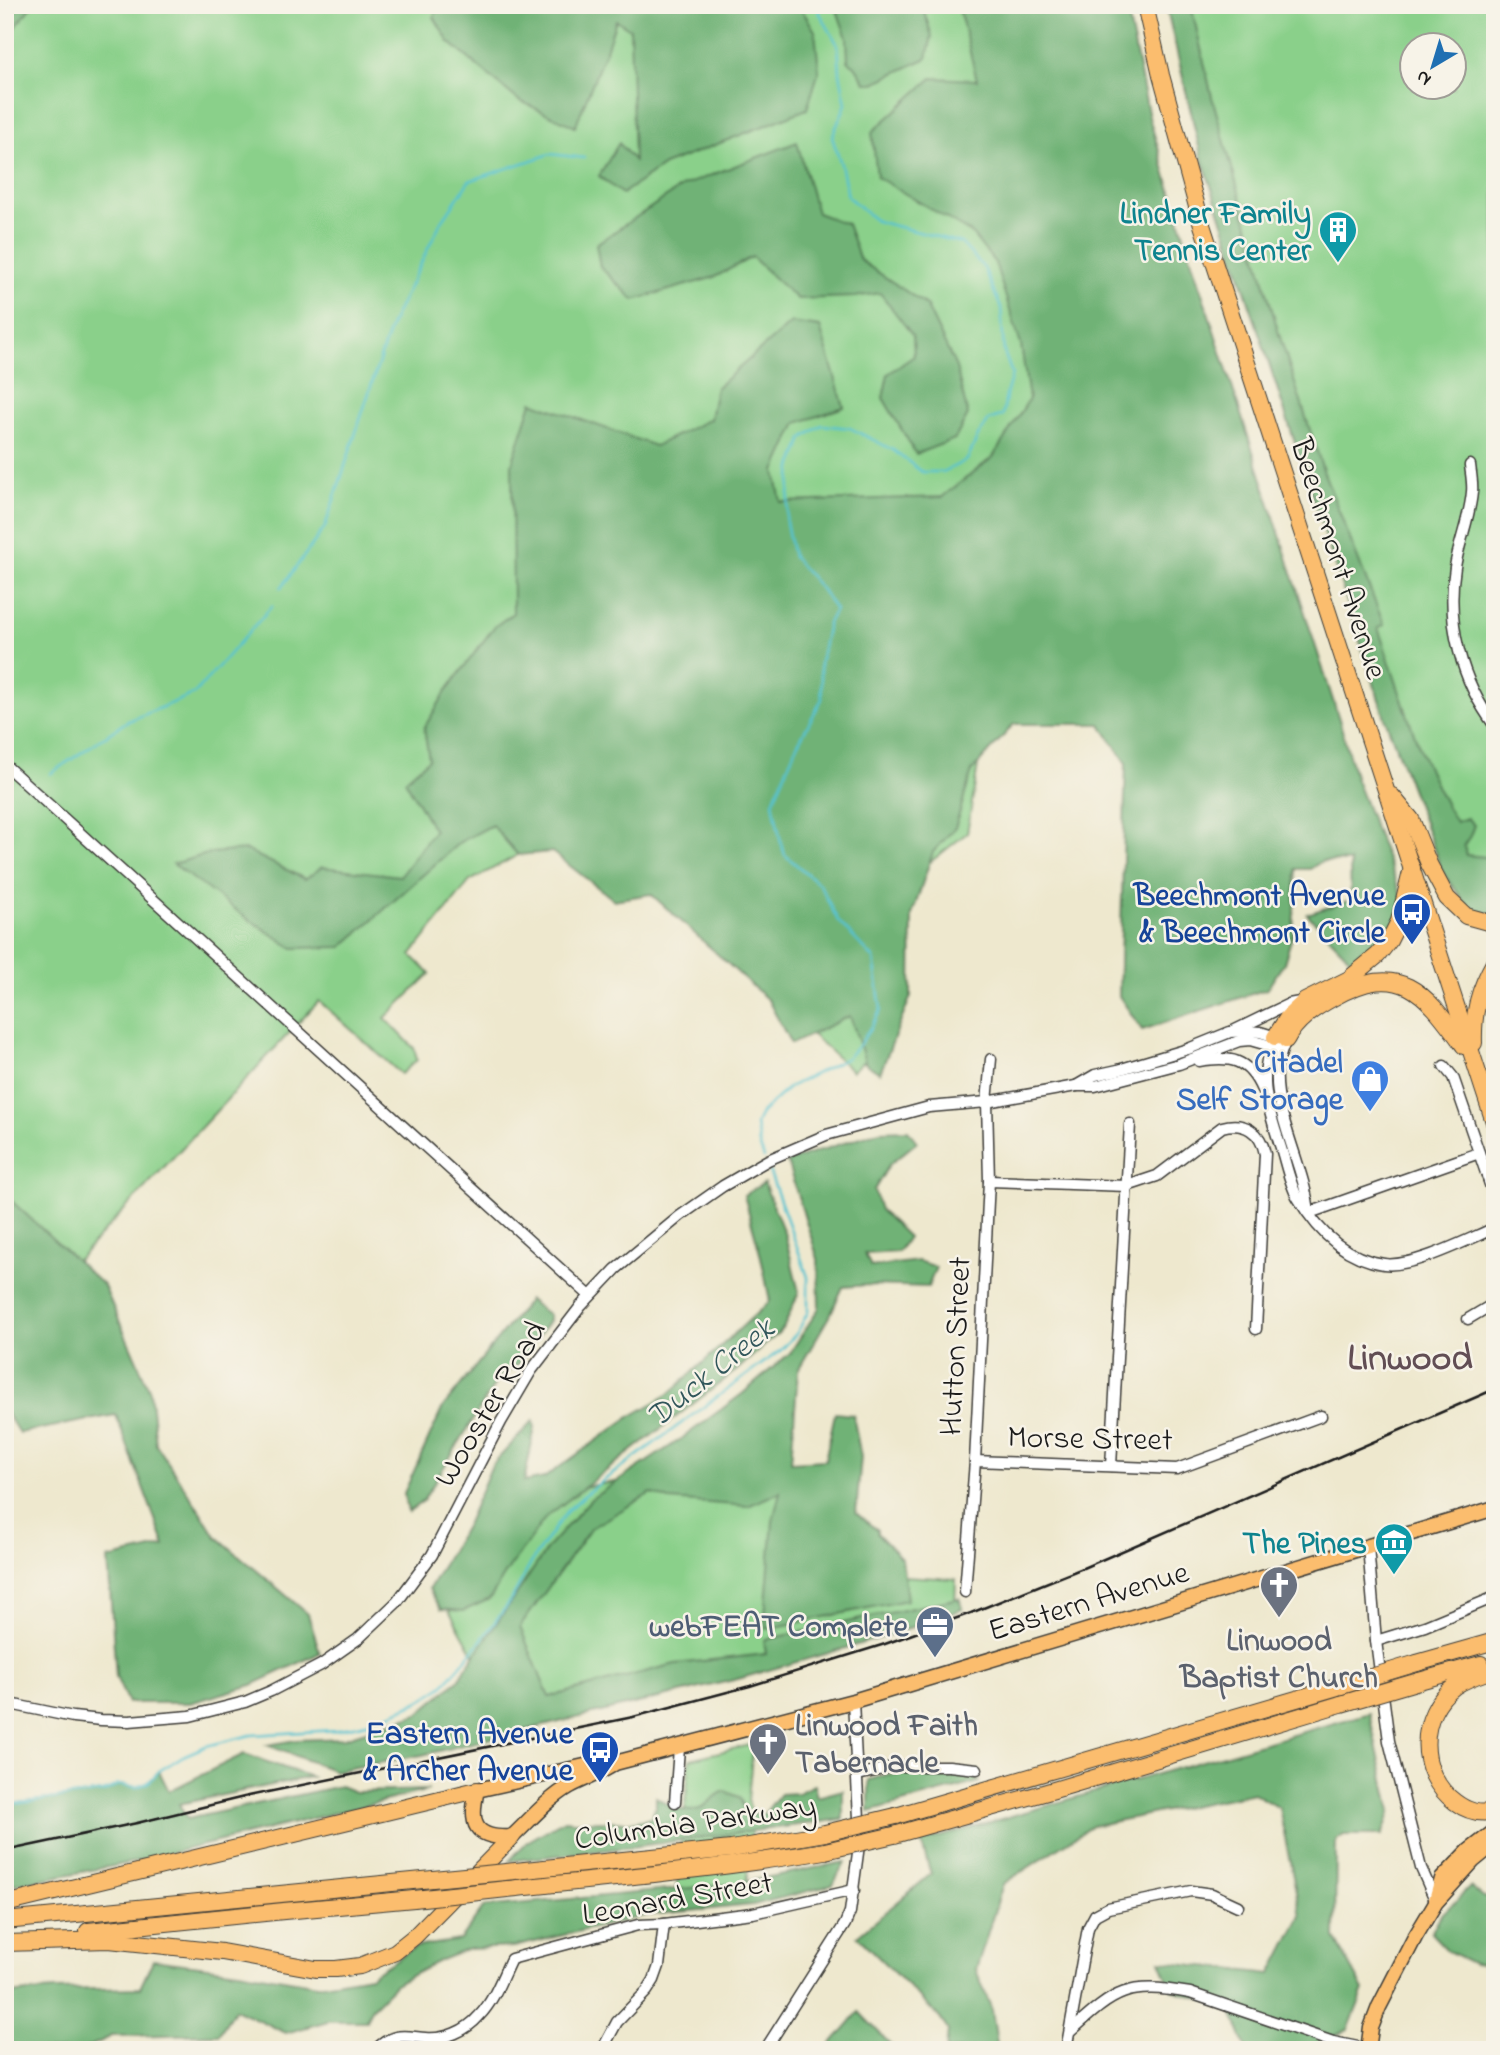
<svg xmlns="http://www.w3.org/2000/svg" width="1500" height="2055" font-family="'Indie Flower',sans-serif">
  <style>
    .green { fill: #8ad08a; stroke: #537653; stroke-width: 2; fill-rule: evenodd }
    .forest { fill: #6fb276; stroke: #466749; stroke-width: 2 }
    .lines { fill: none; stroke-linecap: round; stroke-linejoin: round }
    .stream { stroke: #57c3d0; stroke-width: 2.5 }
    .minor-casing { stroke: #3c3b37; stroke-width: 13 }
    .major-casing { stroke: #3c3b37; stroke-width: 17 }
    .highway-casing { stroke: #3c3b37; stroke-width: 18 }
    .minor { stroke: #fff; stroke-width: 10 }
    .major { stroke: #fbbd6e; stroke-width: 14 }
    .highway { stroke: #fbbd6e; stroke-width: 16 }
    .rail { stroke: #1c1c1c; stroke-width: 2.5 }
    .highway-bridge-casing { stroke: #3c3b37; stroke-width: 18; stroke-linecap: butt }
    .highway-bridge { stroke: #fbbd6e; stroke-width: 16 }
    .labels { text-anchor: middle; stroke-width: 5; stroke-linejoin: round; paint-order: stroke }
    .culture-label { font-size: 32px; font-weight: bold; fill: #0d838f; stroke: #f7f3e8; text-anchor: end }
    .street-label { font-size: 32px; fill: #1c1c1c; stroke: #f7f3e8 }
    .transit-label { font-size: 32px; font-weight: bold; fill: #164399; stroke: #f7f3e8; text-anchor: end }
    .shop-label { font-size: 32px; font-weight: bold; fill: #366cbe; stroke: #f7f3e8; text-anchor: end }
    .service-label { font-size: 32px; font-weight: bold; fill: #4e5e75; stroke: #f7f3e8; text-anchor: end }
    .worship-label { font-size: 32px; font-weight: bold; fill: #5b616d; stroke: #f7f3e8 }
    .water-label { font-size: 33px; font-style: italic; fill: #31565b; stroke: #f7f3e8 }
    .district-label { font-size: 38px; font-weight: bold; fill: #624e54; stroke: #f7f3e8 }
  </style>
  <rect width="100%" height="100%" fill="#f7f3e8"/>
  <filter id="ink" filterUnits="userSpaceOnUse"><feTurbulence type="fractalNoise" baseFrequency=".0143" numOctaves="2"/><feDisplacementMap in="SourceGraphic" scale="14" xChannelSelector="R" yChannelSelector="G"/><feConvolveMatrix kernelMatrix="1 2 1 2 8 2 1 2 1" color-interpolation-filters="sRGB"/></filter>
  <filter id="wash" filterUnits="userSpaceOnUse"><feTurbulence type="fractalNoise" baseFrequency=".00686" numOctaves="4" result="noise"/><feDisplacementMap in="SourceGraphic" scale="28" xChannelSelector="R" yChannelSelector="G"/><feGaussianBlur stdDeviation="1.57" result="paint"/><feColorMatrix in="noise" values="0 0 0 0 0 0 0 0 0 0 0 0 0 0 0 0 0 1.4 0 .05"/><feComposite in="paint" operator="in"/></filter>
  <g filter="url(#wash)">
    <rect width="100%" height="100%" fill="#eee8ce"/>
    <g class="green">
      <path d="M5,5H1102L967,833L895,890L876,1063L862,1062L852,1071L526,776L471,835L492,825L518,855L470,881L411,955L430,974L385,1018L414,1048L417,1060L401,1074L319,1001L69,1269L5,1208Z"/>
      <path d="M1166,5H1495V915L1467,905L1443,873L1386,721L1201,155ZM1412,46H1454V88H1412Z"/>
      <path d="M842,1478L847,1573L956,1579L955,1607L896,1634L849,1631L480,1732L502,1705L441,1596L496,1501L633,1479Z"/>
      <path d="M753,1744L748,1800L751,1810L754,1811L744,1904L702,1910L675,1907L690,1759Z"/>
    </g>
    <g class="forest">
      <path d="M5,5H32L5,42Z"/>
      <path d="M438,5H799L815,31L819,71L807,109L664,165L622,194L599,176L619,143L634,161L630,29L616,20L607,47L575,127L518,100L449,42L434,17Z"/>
      <path d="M835,5H922L932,36L927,58L874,83H866L855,66L848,61L847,38Z"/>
      <path d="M958,5H1067L1068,9L1079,16L1091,5H1126L1149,117L1193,265L1339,719L1356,780L1403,900L1399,921L1361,970L1307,914L1351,900L1350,862L1322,861L1310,869H1296L1293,933L1284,963L1267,989L1142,1030L1119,996L1126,762L1100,724H1014L972,771L955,828L933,852L912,915L911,996L880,1073L866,1064L850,1016L791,1044L768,1000L651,894L614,900L552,852L518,855L492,825L460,842L342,947L293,948L248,919L173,864L211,853L246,850L305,879L322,867L400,876L434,831L405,780L429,759L424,728L447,690L494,627L513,613L512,464L532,402L655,446L710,419L716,388L791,323L820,327L844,407L797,423L775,471L781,502L942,497L993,457L1029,399L1021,345L995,263L971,233L877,177L872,132L932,78L977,80Z"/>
      <path d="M1166,5H1191L1212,97L1279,334L1324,473L1384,625L1378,628C1401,692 1419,764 1456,822L1467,818L1474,825L1470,836L1464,845L1466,855L1486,857L1493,871L1495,915H1489L1467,905L1443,873L1386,721L1201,155Z"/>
      <path d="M797,142L817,213L847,224L860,260L926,305L956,367L968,415L955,439L916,454L883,398L888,374L914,356L913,336L880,293L855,297L797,299L752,257L715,277L634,300L600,267L596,244L683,186Z"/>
      <path d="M908,1130L917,1142L889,1165L874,1190L880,1210L908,1237L898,1252L865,1254L871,1267L918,1261L936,1267L928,1287L869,1285L843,1287L831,1313L798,1370L791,1462L825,1460L835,1413L853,1415L861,1457L856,1513L877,1530V1533L902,1559L907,1600L766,1629L765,1615L773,1521L780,1492L748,1506L669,1500L651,1493L591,1528L520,1627L549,1697L675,1664L766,1654L764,1640L959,1598L963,1609L881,1638L738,1679L422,1755L335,1771L267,1745L296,1740L344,1738L418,1714L458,1680L549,1546L591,1499L681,1439L742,1394L790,1353L819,1308L818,1259L787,1162L879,1131Z"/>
      <path d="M764,1183L785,1235L799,1292L783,1329L737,1370L546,1517L505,1574L490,1599L463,1611L441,1609L429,1589L467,1523L492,1465L533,1421L535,1427L524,1482L544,1478L631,1416L669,1394L770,1301L761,1257L744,1195Z"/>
      <path d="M5,1195L104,1286L150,1391L156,1444L216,1536L308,1614L320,1653L252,1685L190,1703H128L116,1677L108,1559L165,1546L116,1415L19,1433L5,1411Z"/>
      <path d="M529,1300L549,1315V1321L520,1363L500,1376L423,1501L408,1512L404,1493L443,1407Z"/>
      <path d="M1369,1713L1391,1811L1382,1835H1344L1336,1840L1335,1938L1364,1990L1348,2030L1300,2050H1247L1230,2007L1172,1990L1160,1961L1271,1974L1301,1916L1279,1808L1254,1793L1092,1826L1003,1884L976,1970L992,2010L998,2050H946L948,2030L939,2017L857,1936L931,1874L921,1842Z"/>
      <path d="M244,1754L311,1777L179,1804L187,1819L340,1786L355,1792L429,1790L130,1863L5,1886V1805L103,1792L118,1785L137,1787L148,1783L159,1771L169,1791Z"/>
      <path d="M974,1773L979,1782L869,1812V1780L889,1774Z"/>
      <path d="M814,1785L817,1797L843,1790V1819L623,1848L509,1861L527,1842L564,1820C578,1822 590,1821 605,1821C622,1821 633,1824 651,1818L656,1807V1797C668,1805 689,1817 703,1807C711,1801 715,1795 725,1791L739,1797L747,1813L764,1814L780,1794L798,1793Z"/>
      <path d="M845,1862L833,1885L753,1905L647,1915L514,1947L469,1949L441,1960L398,1982L371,2009L366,2021H328L286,2033L235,2009L219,2034L112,2036L82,2050H5V1994L55,1990L140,1988L153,1960L239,1971L317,1985L370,1976L416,1947L460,1940L484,1907L734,1884Z"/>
      <path d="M1470,1887L1484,1897L1495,1899V1976L1481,1965L1474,1964L1448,1951L1431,1933L1440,1916Z"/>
      <path d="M859,2012L896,2050H826Z"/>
    </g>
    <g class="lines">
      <g class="stream">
        <path d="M281,588L325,527L392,322L440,224L469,181L550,154L584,158"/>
        <path d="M50,774L126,722L194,694L272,606"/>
        <path d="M764,1158L759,1144L756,1124L762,1112L789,1087L847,1058L861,1043L881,1010L874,959L838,921L820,885L785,855L781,843L773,802L795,749L822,699L820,663L828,623L835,610L822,590L793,557L786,522L792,467L803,438L822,425L850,428L893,450L922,472H943L967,460L978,436L989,420L1003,415L1006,395L1012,374L1004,352L1001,308L984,268L961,243L876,221L848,197L841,164L832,137L846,104L840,73L838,45L815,5"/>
        <path d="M5,1805L103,1792L118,1785L137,1787L148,1783L159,1771L183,1756L206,1746L251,1735L336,1730L375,1721L420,1701L444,1685L476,1647L509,1603L534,1558L566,1512L588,1492L781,1350L797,1333L808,1312V1277L767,1165"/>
      </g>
    </g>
  </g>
  <g filter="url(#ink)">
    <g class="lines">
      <defs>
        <g id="minor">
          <path d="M1470,465C1471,474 1473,484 1472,492C1470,517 1459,542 1455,567C1446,623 1461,681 1495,726"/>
          <path d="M5,765L590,1296"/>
          <path d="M1233,1031L1289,1004L1305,1001"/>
          <path d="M1274,1038C1257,1077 1267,1104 1279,1142C1285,1158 1289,1183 1298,1198C1317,1230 1345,1259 1384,1264C1413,1268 1466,1240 1495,1228"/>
          <path d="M1199,1061C1230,1056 1248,1058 1262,1090"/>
          <path d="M1444,1066L1453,1077L1495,1199"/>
          <path d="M1076,1086L1095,1075L1118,1070L1188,1049L1230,1032L1248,1031L1260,1032L1286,1040C1282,1050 1277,1061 1277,1072C1274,1114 1305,1168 1309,1213"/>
          <path d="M989,1181L1127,1186L1157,1176L1222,1127C1245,1121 1261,1132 1265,1154L1256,1329"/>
          <path d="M1309,1213L1479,1153"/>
          <path d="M1468,1319L1495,1303"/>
          <path d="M975,1461L1177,1469L1321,1416"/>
          <path d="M1111,1466L1130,1124"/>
          <path d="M1368,1546L1376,1641L1389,1741L1421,1868L1436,1902"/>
          <path d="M965,1592L975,1461L989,1181L987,1102L991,1059"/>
          <path d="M1376,1641L1425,1626L1495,1597"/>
          <path d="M5,1703L73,1717L101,1720L129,1721L190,1716L245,1702L271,1691L321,1665L358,1639L397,1602L432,1555L501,1422L531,1371L581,1306L616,1269L680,1216L723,1186L768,1160L826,1135L929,1107L987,1102L1076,1086H1095L1179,1064L1239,1041L1250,1040L1282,1049"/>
          <path d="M858,1775L895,1766H949L977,1769"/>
          <path d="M675,1802L679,1748"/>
          <path d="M1071,2031C1116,1990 1127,1982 1190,1993L1333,2042L1368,2049"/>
          <path d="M375,2050C393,2032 403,2036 425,2038C445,2040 466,2031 479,2016C494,2001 502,1977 511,1959L638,1925L664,1924L753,1913L854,1890"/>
          <path d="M602,2050L617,2022L647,1991L654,1980L659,1966L664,1924"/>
          <path d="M765,2050L845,1924L850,1912L860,1838L853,1701"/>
          <path d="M1066,2050L1088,1928L1095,1915L1108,1908L1191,1891L1212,1894L1238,1906"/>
        </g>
        <g id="major">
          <path d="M615,1763C601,1773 585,1778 570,1786C548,1799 531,1819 512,1837C474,1839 469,1824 477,1790L598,1763H615L853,1701L1495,1508"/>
          <path d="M1436,1900L1442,1879L1469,1851L1495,1831"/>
          <path d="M1368,2050L1371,2028L1379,2007L1415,1937L1436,1902L1473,1861L1495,1843"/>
        </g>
        <g id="highway">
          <path d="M1145,5L1161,75L1202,225L1495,1125"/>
          <path d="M1392,796L1411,819L1429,864L1447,898L1466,916L1495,924"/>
          <path d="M1275,1037L1288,1017L1305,1001L1349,979L1378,955L1389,941L1399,921L1412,868"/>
          <path d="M1286,1040C1296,1020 1315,1008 1333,998C1402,959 1425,993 1464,1046"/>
          <path d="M1474,1043C1473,1011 1479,989 1495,961"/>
          <path d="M1417,1663L1495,1641"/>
          <path d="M1495,1669C1481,1674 1467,1678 1455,1686C1417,1714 1417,1774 1455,1802C1467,1811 1479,1815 1495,1811"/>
          <path d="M1419,1681L1481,1664"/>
          <path d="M896,1816L1341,1686"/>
          <path d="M894,1835L1054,1790L1341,1704"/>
          <path d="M525,1870L731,1849L825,1833"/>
          <path d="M507,1889C614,1878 719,1869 825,1851"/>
          <path d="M5,1904L477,1790"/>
          <path d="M5,1921L433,1879"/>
          <path d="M88,1931L284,1911L414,1899"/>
          <path d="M5,1943L109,1940L222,1952L316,1969H336L360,1966L395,1952L415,1936L512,1837"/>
        </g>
      </defs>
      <use href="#minor" class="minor-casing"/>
      <use href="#major" class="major-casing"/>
      <use href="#highway" class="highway-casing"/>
      <use href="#minor" class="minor"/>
      <use href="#major" class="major"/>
      <use href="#highway" class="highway"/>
      <path class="rail" d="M5,1851L137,1823L244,1797L633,1717L750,1686L885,1644L971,1613L1083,1568L1495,1389"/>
      <defs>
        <g id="highway-bridge">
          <path d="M1341,1686L1417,1663"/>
          <path d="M1341,1704L1419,1681"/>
          <path d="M825,1833L896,1816"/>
          <path d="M825,1851L894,1835"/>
          <path d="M433,1879L525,1870"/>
          <path d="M414,1899L507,1889"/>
        </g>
      </defs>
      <use href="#highway-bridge" class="highway-bridge-casing"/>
      <use href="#highway-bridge" class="highway-bridge"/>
    </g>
  </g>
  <defs>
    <symbol id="building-pin" viewBox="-11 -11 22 30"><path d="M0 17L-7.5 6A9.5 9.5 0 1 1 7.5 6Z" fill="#0f9aa8" stroke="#f7f3e8"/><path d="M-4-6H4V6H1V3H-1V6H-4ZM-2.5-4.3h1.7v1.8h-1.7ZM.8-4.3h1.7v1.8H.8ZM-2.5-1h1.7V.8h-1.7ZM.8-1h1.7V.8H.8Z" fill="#fff"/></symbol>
    <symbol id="bus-pin" viewBox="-11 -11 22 30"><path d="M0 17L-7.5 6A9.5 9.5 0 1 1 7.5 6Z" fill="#1a4fb4" stroke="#f7f3e8"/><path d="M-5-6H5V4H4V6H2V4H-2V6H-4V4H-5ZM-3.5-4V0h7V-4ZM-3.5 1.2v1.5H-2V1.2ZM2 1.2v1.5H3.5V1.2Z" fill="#fff"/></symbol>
    <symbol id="shop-pin" viewBox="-11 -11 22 30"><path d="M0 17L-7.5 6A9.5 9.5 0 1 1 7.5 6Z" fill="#3f7fe0" stroke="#f7f3e8"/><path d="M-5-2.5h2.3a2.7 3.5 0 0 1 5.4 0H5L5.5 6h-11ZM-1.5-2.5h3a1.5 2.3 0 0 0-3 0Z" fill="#fff"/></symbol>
    <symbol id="museum-pin" viewBox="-11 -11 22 30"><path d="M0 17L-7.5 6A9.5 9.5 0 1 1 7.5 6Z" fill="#0f9aa8" stroke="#f7f3e8"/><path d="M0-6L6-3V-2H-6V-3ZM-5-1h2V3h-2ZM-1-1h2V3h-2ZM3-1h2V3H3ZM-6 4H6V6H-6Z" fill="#fff"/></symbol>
    <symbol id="church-pin" viewBox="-11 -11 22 30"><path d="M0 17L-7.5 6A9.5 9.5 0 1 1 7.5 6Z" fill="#6b7280" stroke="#f7f3e8"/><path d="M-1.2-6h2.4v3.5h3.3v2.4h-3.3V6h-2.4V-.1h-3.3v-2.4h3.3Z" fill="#fff"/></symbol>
    <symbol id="office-pin" viewBox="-11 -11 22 30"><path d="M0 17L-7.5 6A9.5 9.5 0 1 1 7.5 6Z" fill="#5c6f8a" stroke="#f7f3e8"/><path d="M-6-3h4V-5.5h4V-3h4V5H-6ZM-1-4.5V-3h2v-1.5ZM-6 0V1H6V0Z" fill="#fff"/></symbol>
  </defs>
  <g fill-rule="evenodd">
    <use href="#building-pin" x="1316" y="208" width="44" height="60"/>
    <use href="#bus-pin" x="1390" y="890" width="44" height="60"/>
    <use href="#shop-pin" x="1348" y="1057" width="44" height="60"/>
    <use href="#museum-pin" x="1372" y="1520" width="44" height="60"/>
    <use href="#church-pin" x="1257" y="1563" width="44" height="60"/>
    <use href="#office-pin" x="913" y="1603" width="44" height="60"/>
    <use href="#church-pin" x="746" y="1720" width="44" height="60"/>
    <use href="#bus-pin" x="578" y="1728" width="44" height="60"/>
  </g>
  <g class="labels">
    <g class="culture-label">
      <text x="1311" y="223">Lindner Family<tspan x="1311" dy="37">Tennis Center</tspan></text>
      <text x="1367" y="1553">The Pines</text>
    </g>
    <g class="street-label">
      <text transform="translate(1340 558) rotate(72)" y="11">Beechmont Avenue</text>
      <text transform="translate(954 1346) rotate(-87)" y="11">Hutton Street</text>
      <text transform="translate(489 1403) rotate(-59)" y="11">Wooster Road</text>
      <text transform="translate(1090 1437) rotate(1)" y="11">Morse Street</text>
      <text transform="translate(1088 1600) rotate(-17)" y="11">Eastern Avenue</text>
      <text transform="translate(695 1821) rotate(-8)" y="11">Columbia Parkway</text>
      <text transform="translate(677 1897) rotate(-10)" y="11">Leonard Street</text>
    </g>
    <g class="transit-label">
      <text x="1385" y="905">Beechmont Avenue<tspan x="1385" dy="37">&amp; Beechmont Circle</tspan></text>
      <text x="573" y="1743">Eastern Avenue<tspan x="573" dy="37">&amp; Archer Avenue</tspan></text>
    </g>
    <g class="shop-label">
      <text x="1343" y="1072">Citadel<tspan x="1343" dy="37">Self Storage</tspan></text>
    </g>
    <g class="service-label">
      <text x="908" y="1636">webFEAT Complete</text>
    </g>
    <g class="worship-label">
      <text x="1279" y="1650">Linwood<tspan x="1279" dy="37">Baptist Church</tspan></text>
      <text x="795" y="1735" text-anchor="start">Linwood Faith<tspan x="795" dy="37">Tabernacle</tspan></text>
    </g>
    <g class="water-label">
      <text transform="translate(709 1371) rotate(-39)" y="12">Duck Creek</text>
    </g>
    <g class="district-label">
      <text x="1410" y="1369">Linwood</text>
    </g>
  </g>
  <rect width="1500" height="2055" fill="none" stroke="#f7f3e8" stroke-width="28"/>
  <g transform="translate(1433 66) rotate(218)"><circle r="33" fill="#f7f3e8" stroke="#9f9d96" stroke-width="2"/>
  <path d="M0-5L12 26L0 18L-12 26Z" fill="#1f6fb2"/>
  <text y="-10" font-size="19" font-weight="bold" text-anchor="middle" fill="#1c1c1c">N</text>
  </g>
</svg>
